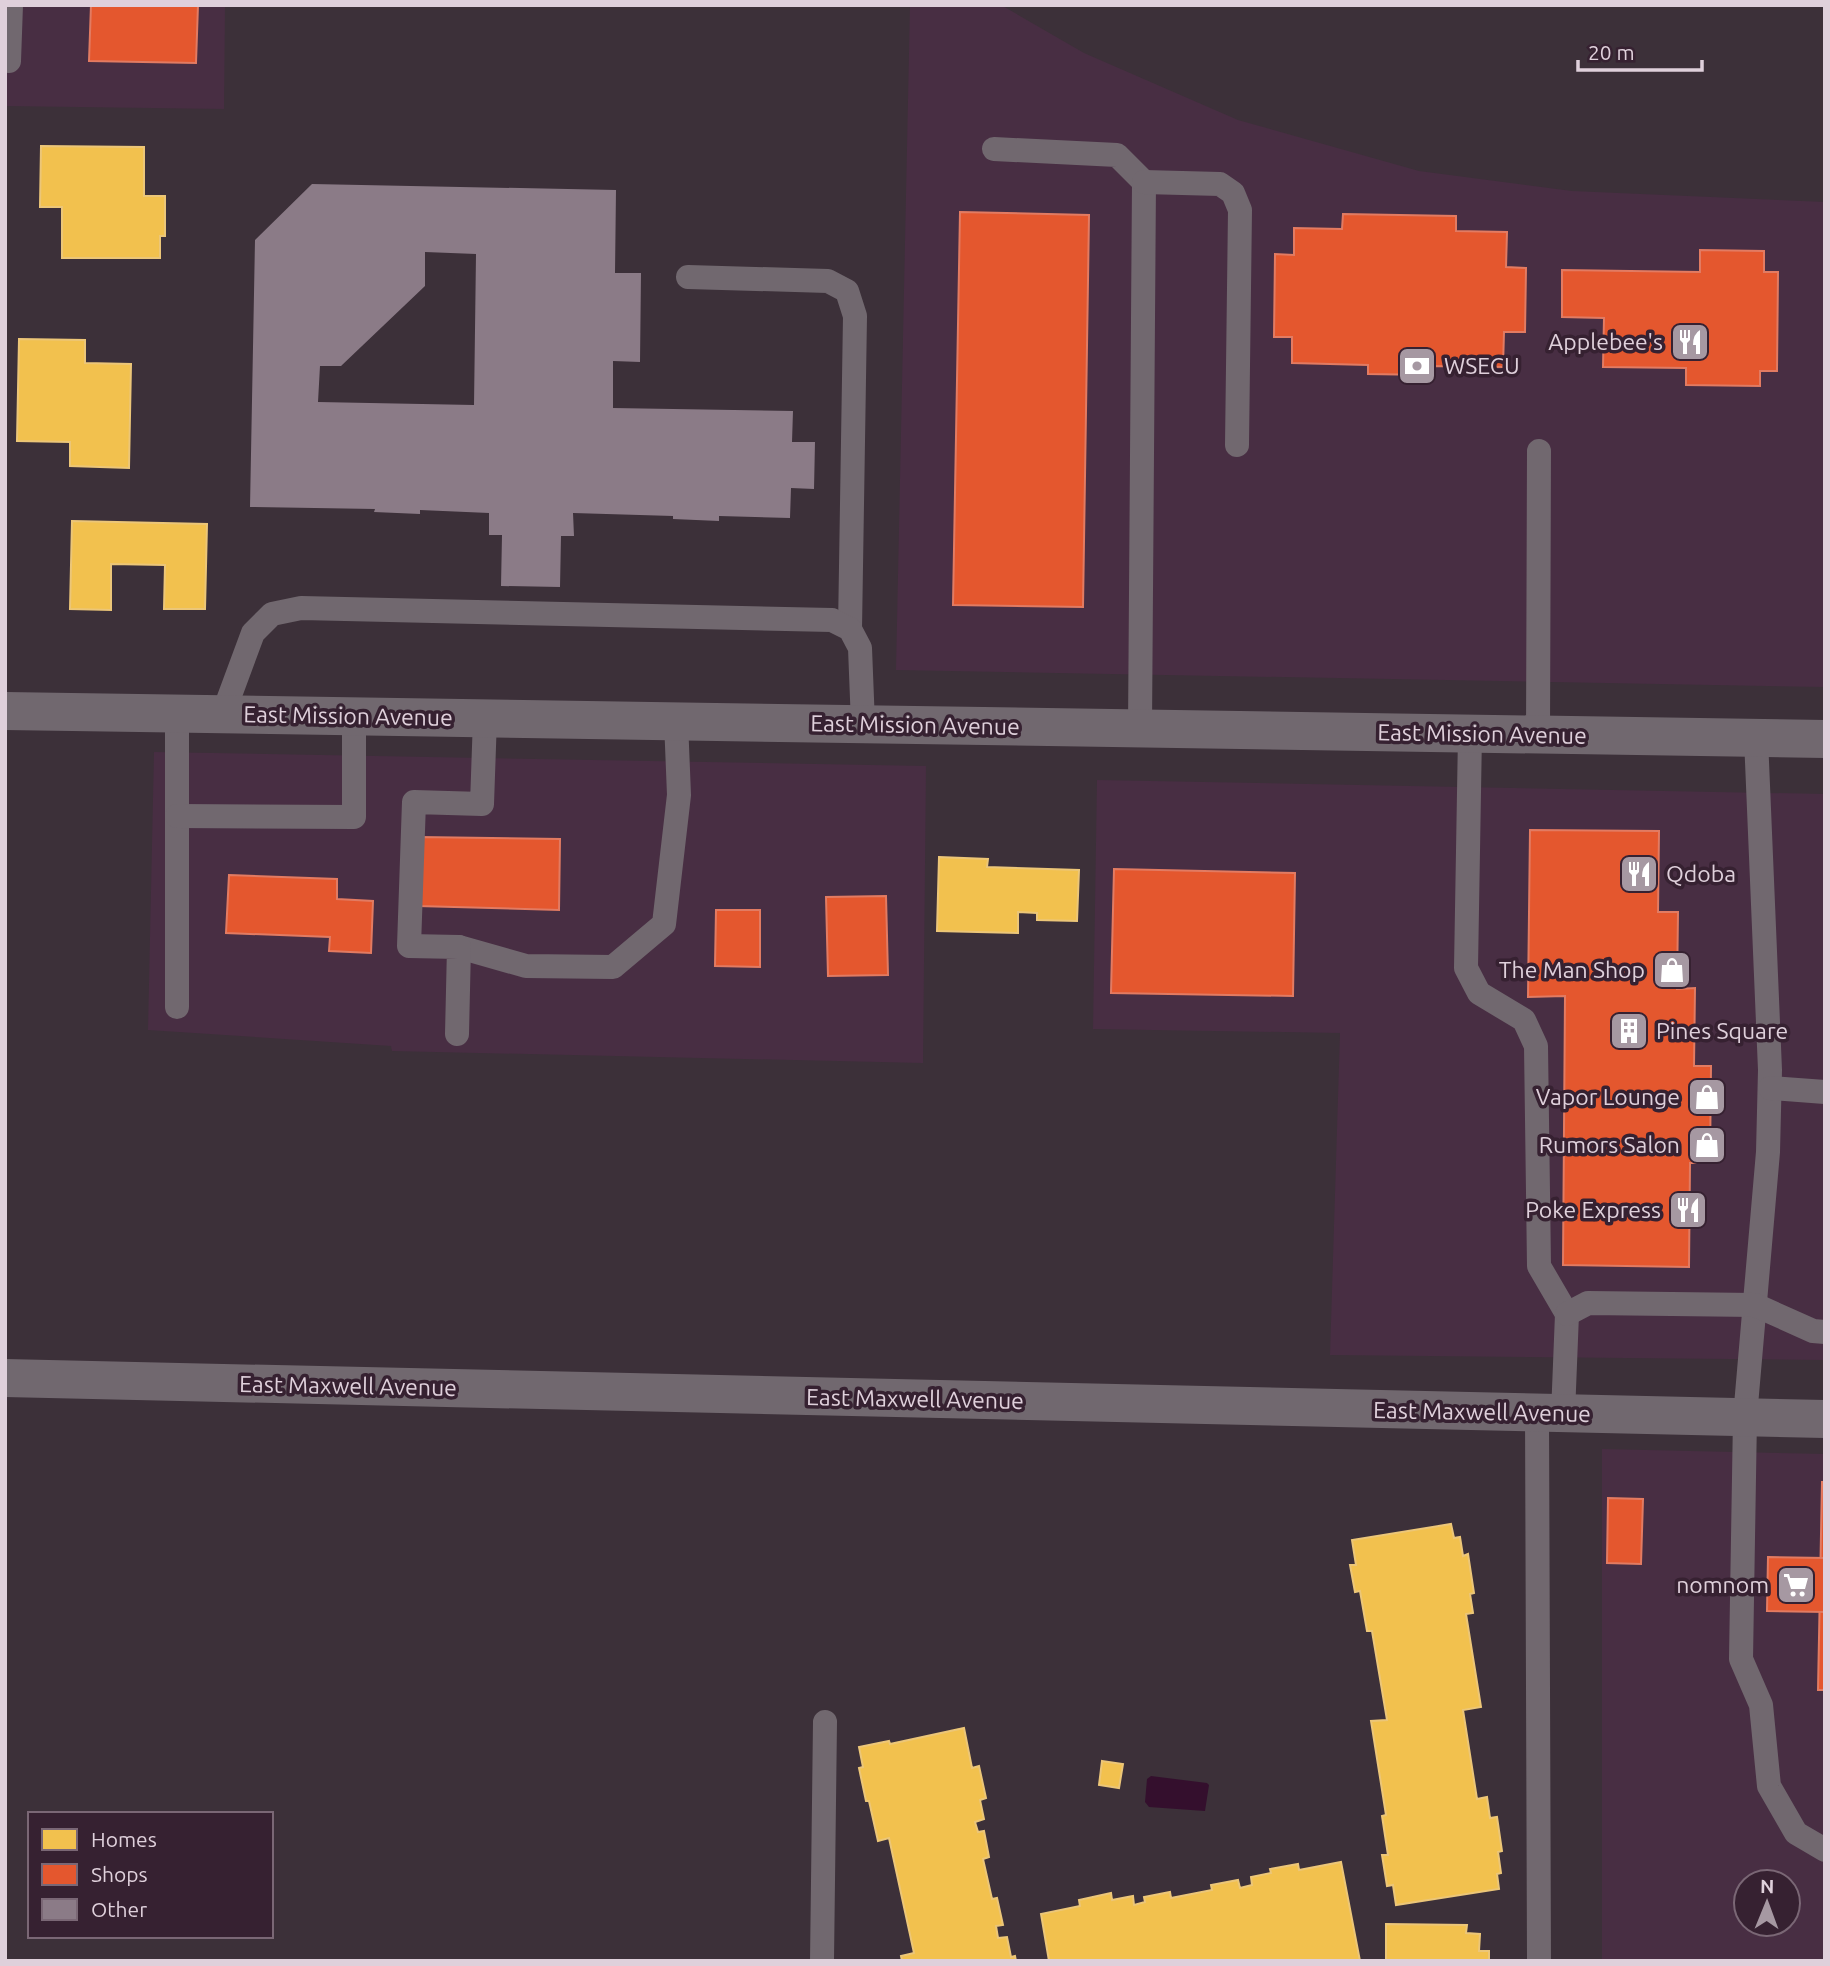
<svg xmlns="http://www.w3.org/2000/svg" width="1830" height="1966" font-family="Ubuntu,sans-serif">
  <style>
    .built { fill: #482e43; fill-rule: evenodd }
    .water { fill: #340f2d }
    .homes { fill: #f2c14e; stroke: #ecc678; stroke-width: 2 }
    .shops { fill: #e4572e; stroke: #e27b62; stroke-width: 2 }
    .building { fill: #8b7b87; fill-rule: evenodd }
    .lines { fill: none; stroke-linecap: round; stroke-linejoin: round }
    .service { stroke: #71686f; stroke-width: 24 }
    .minor { stroke: #71686f; stroke-width: 38 }
    .tertiary { stroke: #71686f; stroke-width: 38 }
    .labels { text-anchor: middle; stroke-width: 7; stroke-linejoin: round; paint-order: stroke }
    .poi-label { font-size: 23px; fill: #dfd0db; stroke: #362131; text-anchor: end }
    .street-label { font-size: 23px; fill: #dfd0db; stroke: #362131 }
  </style>
  <rect width="100%" height="100%" fill="#3c3039"/>
  <g class="built">
    <path d="M5,5H225L224,109L5,106Z"/>
    <path d="M910,5H1001L1084,53L1238,120L1419,171L1572,191L1825,202V687L896,670Z"/>
    <path d="M154,752L926,766L923,1063L392,1051L391,1046L148,1030Z"/>
    <path d="M1097,780L1825,794V1360L1330,1355L1340,1033L1093,1029Z"/>
    <path d="M1602,1449L1825,1454V1961H1602ZM1746,1882H1788V1924H1746Z"/>
  </g>
  <path class="water" d="M1151,1776L1207,1783L1209,1785L1205,1811L1149,1807L1145,1802L1147,1779Z"/>
  <g class="homes">
    <path d="M41,146L144,147V196H165V236H160V258H62V207H40Z"/>
    <path d="M19,339L85,340V363L131,364L129,468L70,466V442L17,441Z"/>
    <path d="M72,521L207,524L205,609H164L165,565L111,564V610L70,609Z"/>
    <path d="M939,857L988,859L987,867L1079,870L1077,921L1037,920V913L1018,912V933L937,931Z"/>
    <path d="M1451,1524L1454,1538L1460,1537L1463,1556L1468,1554L1474,1593L1470,1594L1473,1613L1466,1614L1481,1707L1463,1710L1477,1799L1487,1797L1490,1818L1497,1817L1502,1851L1498,1852L1501,1873L1497,1874L1499,1889L1396,1905L1393,1885L1387,1886L1382,1855H1388L1382,1816L1386,1815L1371,1721L1387,1720L1372,1631H1367L1360,1591L1355,1592L1350,1565H1356L1352,1540Z"/>
    <path d="M964,1728L972,1768L979,1766L986,1798L980,1800L984,1819L975,1822L978,1832L984,1831L989,1857L983,1859L992,1899L997,1898L1003,1925L996,1926L998,1938L1007,1937L1011,1957L1015,1956L1016,1961H902L901,1956L914,1953L889,1838L878,1841L869,1801H866L859,1768L863,1767L859,1747L889,1741L890,1744Z"/>
    <path d="M1102,1761L1123,1764L1119,1788L1099,1785Z"/>
    <path d="M1341,1862L1360,1961H1049L1041,1914L1080,1906L1079,1900L1111,1893L1112,1900L1133,1896L1134,1905L1145,1902L1144,1897L1170,1892L1171,1898L1212,1890L1211,1885L1238,1880L1240,1888L1252,1885L1251,1877L1271,1873L1270,1869L1298,1864L1299,1870Z"/>
    <path d="M1386,1924L1467,1925L1466,1933L1480,1934L1479,1951H1489V1961H1386Z"/>
  </g>
  <g class="shops">
    <path d="M91,5H198L196,63L89,61Z"/>
    <path d="M960,212L1089,215L1083,607L953,605Z"/>
    <path d="M1343,214L1456,216V231L1507,232L1506,267L1526,268L1525,332H1504L1503,367L1428,366L1427,375L1368,374V365L1292,363V337H1274L1275,254L1294,255V228L1342,229Z"/>
    <path d="M1700,250L1764,251V272H1778L1777,371H1760V386L1686,385V368L1603,367L1604,318L1562,317V270L1700,272Z"/>
    <path d="M1530,830L1659,831L1658,912H1678L1677,989L1695,988L1694,1066H1711L1710,1163H1690L1689,1267L1563,1265L1565,996L1528,997Z"/>
    <path d="M419,837L560,839L559,910L418,906Z"/>
    <path d="M1114,869L1295,873L1293,996L1111,993Z"/>
    <path d="M229,875L337,879V899L373,901L371,953L329,951L330,937L226,933Z"/>
    <path d="M886,896L888,975L828,976L826,897Z"/>
    <path d="M716,910H760V967L715,966Z"/>
    <path d="M1822,1482H1825V1690H1818Z"/>
    <path d="M1608,1498L1643,1499L1641,1564L1607,1563Z"/>
    <path d="M1768,1557L1825,1558V1612L1767,1611Z"/>
  </g>
  <path class="building" d="M312,184L616,190L615,273H641L640,362L613,361V408L793,411L792,442H815L814,489L791,488L790,518L719,516V521L673,519V516L573,513L574,536H561L560,587L501,586L502,535H489V513L420,510V514L374,512L375,509L250,507L255,240ZM425,252L476,254L474,405L318,402L320,366H341L425,286Z"/>
  <g class="lines">
    <g class="service">
      <path d="M9,61L11,5"/>
      <path d="M994,149L1117,155L1144,182L1140,728"/>
      <path d="M1144,182L1220,184L1233,193L1240,210L1237,445"/>
      <path d="M688,277L828,281L847,291L855,316L850,629"/>
      <path d="M177,713V1007"/>
      <path d="M223,714L253,633L272,614L301,608L832,620L850,629L860,648L863,724"/>
      <path d="M1470,734L1466,968L1479,993L1524,1020L1536,1046L1539,1266L1567,1314L1563,1414"/>
      <path d="M1538,734L1539,451"/>
      <path d="M1756,738L1770,1070L1768,1152L1745,1417L1741,1659L1761,1705L1769,1786L1796,1833L1825,1850"/>
      <path d="M177,816L354,817V716"/>
      <path d="M459,947L526,966L613,967L664,924L679,795L676,721"/>
      <path d="M457,1034L459,947L409,946L414,802L482,804L485,718"/>
      <path d="M1770,1088L1825,1092"/>
      <path d="M1567,1314L1588,1303L1755,1305L1813,1331L1825,1332"/>
      <path d="M1537,1414L1539,1961"/>
      <path d="M822,1961L825,1722"/>
    </g>
    <path class="minor" d="M5,1378L1825,1419"/>
    <path class="tertiary" d="M5,711L1825,739"/>
  </g>
  <defs>
    <symbol id="restaurant-square" viewBox="-11 -11 22 22"><rect x="-9" y="-9" width="18" height="18" rx="4" fill="#a698a2" stroke="#362131"/><path d="M-5-6h1v4h1v-4h1v4h1v-4h1v5L-1.5 .5V6h-2V.5L-5-1ZM5-6V6H3V1.5H1.5Q1.5-4 5-6Z" fill="#fff"/></symbol>
    <symbol id="bank-square" viewBox="-11 -11 22 22"><rect x="-9" y="-9" width="18" height="18" rx="4" fill="#a698a2" stroke="#362131"/><path d="M-6-4H6V4H-6ZM0-2.3a2.3 2.3 0 1 0 0 4.6a2.3 2.3 0 1 0 0-4.6Z" fill="#fff"/></symbol>
    <symbol id="shop-square" viewBox="-11 -11 22 22"><rect x="-9" y="-9" width="18" height="18" rx="4" fill="#a698a2" stroke="#362131"/><path d="M-5-2.5h2.3a2.7 3.5 0 0 1 5.4 0H5L5.5 6h-11ZM-1.5-2.5h3a1.5 2.3 0 0 0-3 0Z" fill="#fff"/></symbol>
    <symbol id="building-square" viewBox="-11 -11 22 22"><rect x="-9" y="-9" width="18" height="18" rx="4" fill="#a698a2" stroke="#362131"/><path d="M-4-6H4V6H1V3H-1V6H-4ZM-2.5-4.3h1.7v1.8h-1.7ZM.8-4.3h1.7v1.8H.8ZM-2.5-1h1.7V.8h-1.7ZM.8-1h1.7V.8H.8Z" fill="#fff"/></symbol>
    <symbol id="supermarket-square" viewBox="-11 -11 22 22"><rect x="-9" y="-9" width="18" height="18" rx="4" fill="#a698a2" stroke="#362131"/><path d="M-6-5.5h2.5l.6 2H6L4.5 2H-2.5L-4.4-4H-6ZM-1.5 3.2a1.3 1.3 0 1 0 .1 0ZM3 3.2a1.3 1.3 0 1 0 .1 0Z" fill="#fff"/></symbol>
  </defs>
  <g fill-rule="evenodd">
    <use href="#restaurant-square" x="1668" y="320" width="44" height="44"/>
    <use href="#bank-square" x="1395" y="344" width="44" height="44"/>
    <use href="#restaurant-square" x="1617" y="852" width="44" height="44"/>
    <use href="#shop-square" x="1650" y="948" width="44" height="44"/>
    <use href="#building-square" x="1607" y="1009" width="44" height="44"/>
    <use href="#shop-square" x="1685" y="1075" width="44" height="44"/>
    <use href="#shop-square" x="1685" y="1123" width="44" height="44"/>
    <use href="#restaurant-square" x="1666" y="1188" width="44" height="44"/>
    <use href="#supermarket-square" x="1774" y="1563" width="44" height="44"/>
  </g>
  <g class="labels">
    <g class="poi-label">
      <text x="1663" y="350">Applebee's</text>
      <text x="1444" y="374" text-anchor="start">WSECU</text>
      <text x="1666" y="882" text-anchor="start">Qdoba</text>
      <text x="1645" y="978">The Man Shop</text>
      <text x="1656" y="1039" text-anchor="start">Pines Square</text>
      <text x="1680" y="1105">Vapor Lounge</text>
      <text x="1680" y="1153">Rumors Salon</text>
      <text x="1661" y="1218">Poke Express</text>
      <text x="1769" y="1593">nomnom</text>
    </g>
    <g class="street-label">
      <text transform="translate(348 716) rotate(1)" y="8">East Mission Avenue</text>
      <text transform="translate(915 725) rotate(1)" y="8">East Mission Avenue</text>
      <text transform="translate(1482 734) rotate(1)" y="8">East Mission Avenue</text>
      <text transform="translate(348 1386) rotate(1)" y="8">East Maxwell Avenue</text>
      <text transform="translate(915 1399) rotate(1)" y="8">East Maxwell Avenue</text>
      <text transform="translate(1482 1412) rotate(1)" y="8">East Maxwell Avenue</text>
    </g>
  </g>
  <rect width="1830" height="1966" fill="none" stroke="#dfd0db" stroke-width="14"/>
  <rect x="28" y="1812" width="245" height="126" fill="#362131" stroke="#7a6775" stroke-width="2"/>
  <rect x="42" y="1829" width="35" height="21" fill="#f2c14e" stroke="#7a6775" stroke-width="2"/>
  <text x="91" y="1847" font-size="21" fill="#dfd0db">Homes</text>
  <rect x="42" y="1864" width="35" height="21" fill="#e4572e" stroke="#7a6775" stroke-width="2"/>
  <text x="91" y="1882" font-size="21" fill="#dfd0db">Shops</text>
  <rect x="42" y="1899" width="35" height="21" fill="#8b7b87" stroke="#7a6775" stroke-width="2"/>
  <text x="91" y="1917" font-size="21" fill="#dfd0db">Other</text>
  <g transform="translate(1767 1903) rotate(1)"><circle r="33" fill="#362131" stroke="#7a6775" stroke-width="2"/>
  <path d="M0-5L12 26L0 18L-12 26Z" fill="#a698a2"/>
  <text y="-10" font-size="19" font-weight="bold" text-anchor="middle" fill="#dfd0db">N</text>
  </g>
  <path d="M1578 60v10h124v-10" fill="none" stroke="#dfd0db" stroke-width="3.5"/>
  <text x="1588" y="60" font-size="21" fill="#dfd0db" stroke="#362131" stroke-width="5" paint-order="stroke">20 m</text>
</svg>
